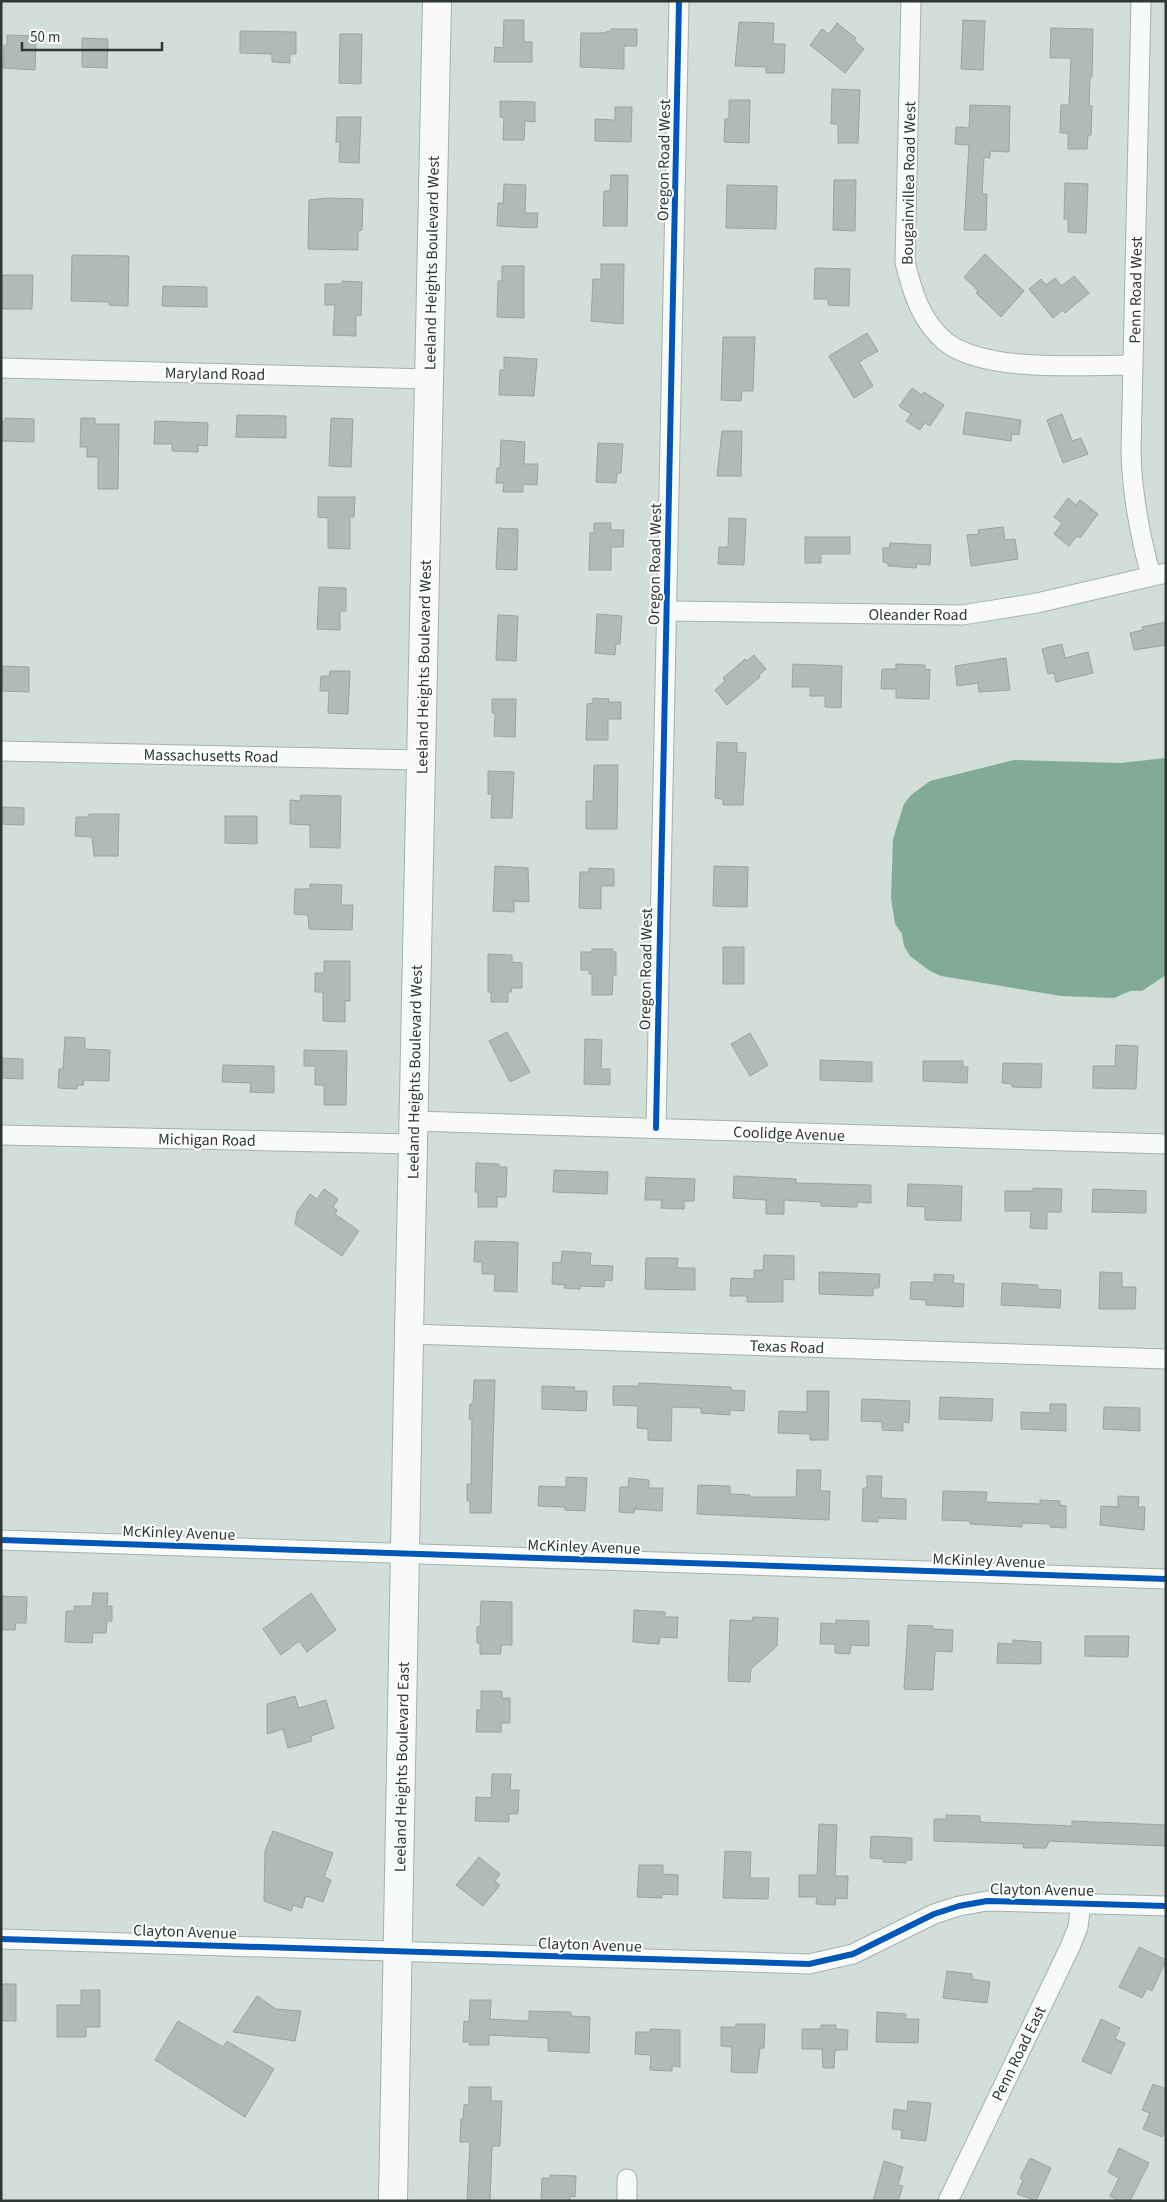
<svg xmlns="http://www.w3.org/2000/svg" width="1167" height="2202" font-family="'Source Sans 3',sans-serif">
  <style>
    .water { fill: #81aa99 }
    .building { fill: #b1bbb6; stroke: #99a49f }
    .lines { fill: none; stroke-linecap: round; stroke-linejoin: round }
    .minor-casing { stroke: #a5b0ab; stroke-width: 21 }
    .secondary-casing { stroke: #a5b0ab; stroke-width: 30 }
    .minor { stroke: #f8faf9; stroke-width: 19 }
    .secondary { stroke: #f8faf9; stroke-width: 28 }
    .cycleway-casing { stroke: #fff; stroke-width: 9 }
    .cycleway { stroke: #0057b8; stroke-width: 6 }
    .labels { text-anchor: middle; stroke-width: 4; stroke-linejoin: round; paint-order: stroke }
    .street-label { font-size: 16px; fill: #2e3833; stroke: #fff }
  </style>
  <rect width="100%" height="100%" fill="#d2dfd9"/>
  <path class="water" d="M1166,758V975L1142,991H1130L1114,998L1061,996L941,976L930,971L910,956L904,946L902,934L895,924L891,898L893,839L904,804L911,795L930,781L1014,760L1120,763Z"/>
  <g class="building">
    <path d="M504,20H524V42H532V62H494L495,47L503,48Z"/>
    <path d="M963,20L985,21L983,70L961,69Z"/>
    <path d="M739,22L774,23L773,44H785L784,73H766V67L735,66Z"/>
    <path d="M837,23L856,38L854,40L864,49L845,73L810,45L822,29L829,34Z"/>
    <path d="M1051,28L1093,29L1092,77H1090L1089,106H1092L1091,135H1088L1087,149H1068V133H1060L1061,105H1069L1071,58H1050Z"/>
    <path d="M611,29H637V46H624V69L580,67L581,33H603L610,31Z"/>
    <path d="M240,31L296,32V54H290V63L272,62V54L240,53Z"/>
    <path d="M340,34H362L361,84L339,83Z"/>
    <path d="M7,35L36,36L35,70L3,68L4,45H7Z"/>
    <path d="M82,38L108,39L107,68L82,67Z"/>
    <path d="M832,89L860,90L858,143H838V124H831Z"/>
    <path d="M729,100H750L749,143L724,142L725,119H729Z"/>
    <path d="M500,101L535,102V122L525,121L524,140H503L504,117H500Z"/>
    <path d="M970,105L1010,106L1009,152L990,151V158L984,157L982,194H987L986,230H964L969,145L955,144L956,127L969,128Z"/>
    <path d="M615,107H632L631,142L595,141V119L615,120Z"/>
    <path d="M337,117H361L359,163L339,162L340,142H336Z"/>
    <path d="M611,175H628L627,226H603L604,191H610Z"/>
    <path d="M834,180H856L855,231L833,230Z"/>
    <path d="M1065,183L1088,184L1086,233L1068,232V219H1064Z"/>
    <path d="M504,184L526,185L525,213H538L537,228L497,226L498,203H503Z"/>
    <path d="M727,185L777,186L776,229L726,228Z"/>
    <path d="M328,198L363,199L362,230L358,231V250L308,249L309,200Z"/>
    <path d="M985,254L1024,291L1001,317L976,293L978,291L964,277Z"/>
    <path d="M72,255L129,256L128,306L109,305V302L71,301Z"/>
    <path d="M601,264H624L623,324L591,321L593,279H601Z"/>
    <path d="M502,266H524V318L497,317L498,281H502Z"/>
    <path d="M815,268L850,269L849,306L828,305V299H814Z"/>
    <path d="M1,275H33L32,309H1Z"/>
    <path d="M1074,276L1089,293L1065,313L1063,310L1053,318L1029,289L1041,279L1046,285L1055,278L1062,286Z"/>
    <path d="M342,281L362,282L361,316L356,315V336L333,335L335,305H325V284H342Z"/>
    <path d="M163,286L207,287V307L162,306Z"/>
    <path d="M867,333L878,351L859,362L873,386L854,398L829,356Z"/>
    <path d="M723,337H755L753,391H742L741,401L721,400Z"/>
    <path d="M504,357L537,359L534,396L499,395L500,370H504Z"/>
    <path d="M912,388L922,395L924,392L944,405L930,426L925,423L920,430L906,421L911,414L899,406Z"/>
    <path d="M966,412L1021,420L1019,435L1012,434L1011,441L963,434Z"/>
    <path d="M1062,414L1072,441L1081,438L1088,454L1063,463L1047,420Z"/>
    <path d="M237,415L286,416V438L236,437Z"/>
    <path d="M5,418L34,419V442L1,441V421H5Z"/>
    <path d="M81,418H95V424H119L118,489H98V457H87V447H80Z"/>
    <path d="M331,418L353,419L351,467L329,466Z"/>
    <path d="M155,421L208,423L207,446L198,445V452L172,451V444H154Z"/>
    <path d="M722,431H742L741,476H717Z"/>
    <path d="M501,440L525,442L524,464H538L537,485L523,484V492H503L504,483H496L497,468H500Z"/>
    <path d="M598,443L623,444L621,473H617L616,483L596,482Z"/>
    <path d="M318,497H355L354,517H350V549L328,548V518L318,517Z"/>
    <path d="M1068,498L1076,505L1080,500L1098,514L1080,538L1077,536L1069,546L1054,534L1062,523L1054,517Z"/>
    <path d="M729,518L746,519L744,565L718,564L719,547H728Z"/>
    <path d="M594,523H611V530H624L623,547H611V570H589L590,533H594Z"/>
    <path d="M1003,527L1005,540L1015,539L1018,559L971,566L967,535L979,534L978,530Z"/>
    <path d="M498,528L518,529L517,570L496,569Z"/>
    <path d="M805,537H850V554H821V563H805Z"/>
    <path d="M890,543L931,545L930,565L917,564L916,568L888,566V563L883,562V548H889Z"/>
    <path d="M319,587L346,588V611H340V630L317,629Z"/>
    <path d="M597,614L622,616L620,644H616L615,655L595,653Z"/>
    <path d="M498,615L518,616L516,661L496,660Z"/>
    <path d="M1166,622V645L1134,650L1130,633L1143,630L1142,627Z"/>
    <path d="M1062,644L1065,658L1088,652L1093,673L1056,682L1054,673L1048,674L1042,649Z"/>
    <path d="M754,655L766,669L759,675L760,677L727,705L715,690L725,681L723,678L745,659L747,661Z"/>
    <path d="M1006,658L1010,690L979,692L978,683L957,686L955,666Z"/>
    <path d="M793,664L842,666L841,708L825,707V696H810V687H792Z"/>
    <path d="M896,664L925,665V670L930,669L929,699L896,698V689H881L882,669H896Z"/>
    <path d="M1,666L29,667V692L1,691Z"/>
    <path d="M330,671H350L348,714L328,713L329,691H320L321,676H329Z"/>
    <path d="M593,698L609,699L608,702H621V719H608V740H586L587,704L593,703Z"/>
    <path d="M492,699H516L515,737L494,736L495,713H492Z"/>
    <path d="M717,742L737,743V752L746,753L743,805H723V799L715,798Z"/>
    <path d="M594,765H618L617,829H586V801H593Z"/>
    <path d="M488,771L514,772L512,818H491L492,794H488Z"/>
    <path d="M301,795L341,796L340,848L310,847V825L290,824V800L300,801Z"/>
    <path d="M3,807L24,808V825L2,824Z"/>
    <path d="M89,814H119L118,856H94L92,837L75,836L76,817H88Z"/>
    <path d="M225,816H257V844L225,843Z"/>
    <path d="M495,866L528,868L529,902L514,901V912L493,911Z"/>
    <path d="M714,866L748,867L747,907L713,906Z"/>
    <path d="M589,868L614,869V886H601V909L579,908L580,872H589Z"/>
    <path d="M310,884L342,885L341,905H353L352,930L309,929L308,915L294,914L295,889H310Z"/>
    <rect x="723" y="947" width="21" height="37"/>
    <path d="M592,949H613V952H616V975H613L612,995H592V974H589V970H581V952H592Z"/>
    <path d="M488,954L512,955V962L522,963V988H512L511,992H508V1002H491V992H488Z"/>
    <path d="M324,961H350V1001H345V1022L323,1021V992H315V973H324Z"/>
    <path d="M507,1032L530,1072L510,1082L489,1041Z"/>
    <path d="M750,1033L768,1065L750,1076L731,1044Z"/>
    <path d="M65,1037L85,1038V1049L110,1050L109,1081L84,1080L83,1085H77V1089L58,1088L59,1069H63Z"/>
    <path d="M585,1039L602,1040L601,1069H610V1085L584,1084Z"/>
    <path d="M1116,1045L1138,1046L1136,1089L1093,1088V1066H1115Z"/>
    <path d="M304,1050L347,1051L346,1105H324V1085H315V1066H304Z"/>
    <path d="M1,1058L23,1059V1079L1,1078Z"/>
    <path d="M820,1060L872,1062V1082L820,1080Z"/>
    <path d="M923,1061H963V1067H968L967,1083L923,1081Z"/>
    <path d="M1003,1063L1042,1064L1041,1088L1012,1087V1084L1002,1083Z"/>
    <path d="M223,1065L274,1066V1093L250,1092L251,1083L222,1082Z"/>
    <path d="M476,1163L499,1164V1167H507L506,1197H497V1207H478V1192H475Z"/>
    <path d="M554,1170L608,1172L607,1194L553,1192Z"/>
    <path d="M734,1176L796,1179V1183L871,1185V1203L857,1202V1207L821,1206V1202L784,1200V1214H766V1200L733,1198Z"/>
    <path d="M646,1177L695,1179L694,1201H684V1209L661,1208L662,1200H645Z"/>
    <path d="M908,1184L962,1186L961,1221L925,1220V1207L907,1206Z"/>
    <path d="M1033,1188L1062,1189L1061,1212H1047V1229L1030,1228L1031,1211H1005V1191H1033Z"/>
    <path d="M324,1189L338,1199L333,1207L337,1210L335,1214L359,1231L342,1256L295,1224L297,1212L310,1194L317,1199Z"/>
    <path d="M1093,1189L1146,1191V1213L1092,1212Z"/>
    <path d="M475,1241L518,1242L517,1292L494,1291L495,1274H482V1262H474Z"/>
    <path d="M562,1251L591,1253L590,1265L613,1266L612,1281L605,1280L604,1287L580,1286V1289L564,1288L565,1285L552,1284L553,1262L561,1263Z"/>
    <path d="M764,1255L794,1256V1280L783,1279V1302H747V1296H730L731,1278L754,1279V1270H763Z"/>
    <path d="M646,1258H678L677,1268H695V1290L645,1289Z"/>
    <path d="M819,1272L880,1274L879,1288H873V1296L819,1294Z"/>
    <path d="M1100,1272L1122,1273V1287H1136L1135,1309H1099Z"/>
    <path d="M934,1274L954,1275L953,1283L964,1284L963,1307L926,1305V1300L910,1299L911,1282H934Z"/>
    <path d="M1002,1283L1038,1285V1289L1061,1290L1060,1308L1001,1305Z"/>
    <path d="M474,1380H495L491,1513H470V1501H467V1484H471L472,1419H469L470,1404H473Z"/>
    <path d="M639,1383L731,1387V1390L745,1391L744,1411L730,1410V1415L701,1413V1408L672,1407L671,1441L648,1440V1429L637,1428L638,1406L613,1405V1386H639Z"/>
    <path d="M542,1386L575,1387L574,1391H587L586,1411L542,1409Z"/>
    <path d="M807,1391H829L828,1440H810V1434L778,1433L779,1411L807,1412Z"/>
    <path d="M940,1397L993,1399L992,1421L939,1419Z"/>
    <path d="M862,1399L910,1401L909,1423L903,1422V1431L882,1430V1422L861,1421Z"/>
    <path d="M1050,1404H1066V1431L1021,1429V1412L1050,1413Z"/>
    <path d="M1104,1407L1140,1408V1431L1103,1429Z"/>
    <path d="M797,1470H821L820,1491H830L829,1520L697,1514L698,1485L730,1486V1494L750,1495V1497H796Z"/>
    <path d="M867,1476H882L881,1498L906,1499V1519L878,1518V1522L862,1521L863,1488H867Z"/>
    <path d="M566,1477L587,1478L585,1511L565,1510V1507L538,1506L539,1486L566,1487Z"/>
    <path d="M629,1478L649,1480V1488H663L662,1511L635,1509L634,1513L619,1512L620,1487H628Z"/>
    <path d="M943,1491L987,1492L986,1502L1040,1504V1500L1060,1501V1505L1066,1506V1528L1050,1527V1524L1022,1523V1527L970,1524V1521L942,1520Z"/>
    <path d="M1118,1496L1139,1497L1138,1507H1145L1144,1530L1100,1525L1101,1506L1118,1507Z"/>
    <path d="M93,1593H108L107,1606H112V1621H107L106,1633H93L92,1643L65,1642L66,1611H74V1606H92Z"/>
    <path d="M311,1593L336,1630L307,1652L299,1641L281,1655L263,1629Z"/>
    <path d="M1,1596L27,1597L26,1623H16L15,1630H1Z"/>
    <path d="M481,1601L512,1602V1645H501V1654H480V1643H477V1627H480Z"/>
    <path d="M634,1610L665,1612V1617H678L677,1638L660,1637L659,1644L633,1642Z"/>
    <path d="M753,1617L778,1618L777,1646L751,1669L750,1682L728,1681L730,1620L752,1621Z"/>
    <path d="M836,1620L869,1621V1646L851,1645L850,1654L835,1653V1644H820L821,1623L836,1624Z"/>
    <path d="M908,1625L933,1626V1629L953,1630L952,1652L935,1651L933,1690L904,1689Z"/>
    <path d="M1085,1636H1129L1128,1657L1085,1656Z"/>
    <path d="M1013,1640L1041,1642V1664L997,1663L998,1643L1013,1644Z"/>
    <path d="M481,1691H502V1698H510V1723H501V1732H476L477,1710H481Z"/>
    <path d="M295,1696L299,1708L326,1700L334,1728L311,1736L312,1741L288,1748L283,1729L267,1734V1704Z"/>
    <path d="M492,1774H511L510,1790H519L518,1814H509V1822L475,1821L476,1797L491,1798Z"/>
    <path d="M946,1815L980,1816V1822L1072,1826V1821L1166,1825V1846L1049,1841L1046,1848H1023L1024,1844L934,1841V1819H946Z"/>
    <path d="M819,1824L837,1825L835,1876H848L847,1899L836,1898L835,1905L816,1904L817,1897H799V1875H817Z"/>
    <path d="M273,1831L333,1853L324,1877L331,1880L323,1902L306,1896L302,1908L293,1905L291,1911L264,1901L265,1851Z"/>
    <path d="M871,1836L912,1838V1860H906V1863L883,1862V1859L870,1858Z"/>
    <path d="M725,1851L751,1852L750,1878H769L768,1899L723,1898Z"/>
    <path d="M479,1857L500,1874L495,1881L500,1885L483,1906L456,1885Z"/>
    <path d="M639,1865H663V1874L678,1875V1895L662,1894V1898L637,1897Z"/>
    <path d="M1139,1947L1166,1960L1152,1991L1147,1988L1142,1998L1119,1987Z"/>
    <path d="M947,1971L972,1974V1979L990,1982L987,2003L943,1998Z"/>
    <rect x="1" y="1984" width="15" height="37"/>
    <path d="M81,1990H100V2027H86V2037H57V2005H81Z"/>
    <path d="M257,1996L276,2009L301,2011L295,2041L233,2032Z"/>
    <path d="M470,2000H491L490,2019L529,2021V2011L571,2012V2016L590,2017L589,2053L548,2051V2038L489,2035V2045H469L470,2042H463L464,2021L469,2022Z"/>
    <path d="M877,2012L906,2014V2019H919L918,2043L876,2042Z"/>
    <path d="M1101,2019L1120,2028L1115,2039L1125,2043L1111,2074L1082,2061Z"/>
    <path d="M178,2021L223,2047L227,2041L274,2069L245,2117L155,2060Z"/>
    <path d="M736,2024H765L764,2048H760L757,2073L731,2072L732,2047L721,2046V2027H736Z"/>
    <path d="M821,2025H836V2029L848,2030L847,2050H835L834,2068H823L822,2049H802V2029H821Z"/>
    <path d="M650,2029L680,2030V2067L672,2066V2071L650,2070L651,2055L635,2054L636,2032H650Z"/>
    <path d="M1153,2084L1166,2089V2128L1162,2137L1143,2129L1150,2113L1142,2110Z"/>
    <path d="M469,2087H491V2101H502L500,2146H492L490,2201H467L470,2142H460L461,2119H463L464,2105L469,2104Z"/>
    <path d="M908,2101L931,2103L926,2141L901,2138L902,2130L892,2129L894,2109L907,2111Z"/>
    <path d="M1119,2148L1149,2163L1130,2201H1119L1110,2196L1119,2178L1108,2172Z"/>
    <path d="M1030,2158L1051,2168L1036,2201L1017,2194L1023,2180L1020,2178Z"/>
    <path d="M884,2161L903,2167L898,2185L903,2186L898,2201H873Z"/>
    <path d="M550,2175L576,2176L575,2197L570,2196V2201H541L542,2178H550Z"/>
  </g>
  <g class="lines">
    <defs>
      <g id="minor">
        <path d="M911,1L905,262C912,291 921,322 946,342C985,373 1084,365 1133,365"/>
        <path d="M1141,1L1131,452C1132,495 1140,536 1151,576"/>
        <path d="M1,368L429,379"/>
        <path d="M667,611L962,615L1037,603L1166,573"/>
        <path d="M1,751L421,760"/>
        <path d="M413,1121L1166,1144"/>
        <path d="M656,1128L679,1"/>
        <path d="M1,1135L413,1144"/>
        <path d="M409,1334L1166,1359"/>
        <path d="M1,1540L1166,1579"/>
        <path d="M1,1939L809,1964L853,1954L934,1914L959,1906L987,1901L1166,1906"/>
        <path d="M627,2201V2179"/>
        <path d="M948,2201L1070,1947L1078,1927L1081,1903"/>
      </g>
      <path id="secondary" d="M393,2201L409,1334L437,1"/>
    </defs>
    <use href="#minor" class="minor-casing"/>
    <use href="#secondary" class="secondary-casing"/>
    <use href="#minor" class="minor"/>
    <use href="#secondary" class="secondary"/>
    <defs>
      <g id="cycleway">
        <path d="M656,1128L679,1"/>
        <path d="M1,1540L1166,1579"/>
        <path d="M1,1939L809,1964L853,1954L934,1914L959,1906L987,1901L1166,1906"/>
      </g>
    </defs>
    <use href="#cycleway" class="cycleway-casing"/>
    <use href="#cycleway" class="cycleway"/>
  </g>
  <g class="labels">
    <g class="street-label">
      <text transform="translate(663 160) rotate(-89)" y="6">Oregon Road West</text>
      <text transform="translate(908 183) rotate(-89)" y="6">Bougainvillea Road West</text>
      <text transform="translate(431 263) rotate(-89)" y="6">Leeland Heights Boulevard West</text>
      <text transform="translate(1135 290) rotate(-89)" y="6">Penn Road West</text>
      <text transform="translate(215 373) rotate(1)" y="6">Maryland Road</text>
      <text transform="translate(654 564) rotate(-89)" y="6">Oregon Road West</text>
      <text x="918" y="620">Oleander Road</text>
      <text transform="translate(423 667) rotate(-89)" y="6">Leeland Heights Boulevard West</text>
      <text transform="translate(211 755) rotate(1)" y="6">Massachusetts Road</text>
      <text transform="translate(645 969) rotate(-89)" y="6">Oregon Road West</text>
      <text transform="translate(414 1072) rotate(-89)" y="6">Leeland Heights Boulevard West</text>
      <text transform="translate(789 1133) rotate(2)" y="6">Coolidge Avenue</text>
      <text transform="translate(207 1139) rotate(1)" y="6">Michigan Road</text>
      <text transform="translate(787 1346) rotate(2)" y="6">Texas Road</text>
      <text transform="translate(179 1532) rotate(2)" y="6">McKinley Avenue</text>
      <text transform="translate(584 1546) rotate(2)" y="6">McKinley Avenue</text>
      <text transform="translate(989 1560) rotate(2)" y="6">McKinley Avenue</text>
      <text transform="translate(401 1767) rotate(-89)" y="6">Leeland Heights Boulevard East</text>
      <text transform="translate(1042 1889) rotate(1)" y="6">Clayton Avenue</text>
      <text transform="translate(185 1931) rotate(2)" y="6">Clayton Avenue</text>
      <text transform="translate(590 1944) rotate(2)" y="6">Clayton Avenue</text>
      <text transform="translate(1018 2053) rotate(-64)" y="6">Penn Road East</text>
    </g>
  </g>
  <rect width="1167" height="2202" fill="none" stroke="#2e3833" stroke-width="5"/>
  <path d="M22 42v8h140v-8" fill="none" stroke="#2e3833" stroke-width="2.5"/>
  <text x="30" y="42" font-size="15" fill="#2e3833" stroke="#ffffff" stroke-width="4" paint-order="stroke">50 m</text>
</svg>
